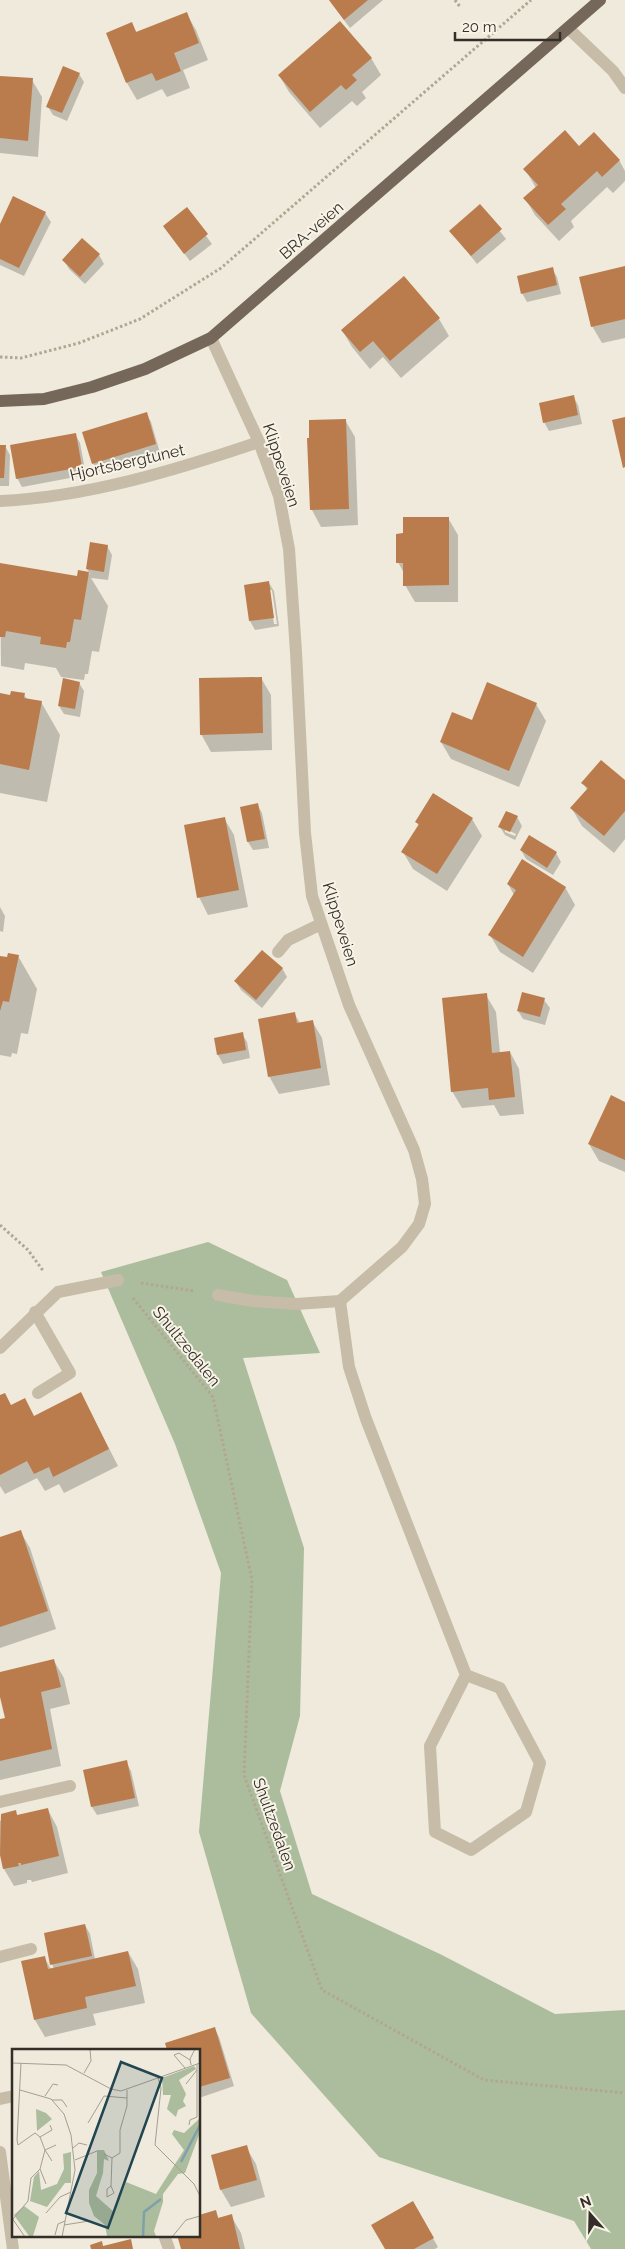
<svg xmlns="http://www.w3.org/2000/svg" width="625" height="2249" font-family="Raleway,sans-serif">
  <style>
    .green { fill: #acbd9d }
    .shadow { fill: #0003; fill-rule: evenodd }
    .building { fill: #bb7c4d }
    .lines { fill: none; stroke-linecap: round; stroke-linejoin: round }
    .path { stroke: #b2a693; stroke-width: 3; stroke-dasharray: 2.5 2.5; stroke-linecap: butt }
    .minor { stroke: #c6bca8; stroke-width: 12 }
    .major { stroke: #75685a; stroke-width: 12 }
    .labels { text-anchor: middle; stroke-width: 4; stroke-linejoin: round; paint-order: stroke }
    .street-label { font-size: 16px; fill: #342e28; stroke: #f8f3e7 }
    .inset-river { fill: none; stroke: #7da0aa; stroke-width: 2.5 }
    .inset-road { fill: none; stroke: #a49f93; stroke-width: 1 }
    .view { fill: #214652; fill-opacity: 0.15; stroke: #214652; stroke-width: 2.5 }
    .inset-edge { fill: none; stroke: #342e28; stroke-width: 2.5 }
  </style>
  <rect width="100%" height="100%" fill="#efeadb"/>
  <path class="green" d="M208,1242L287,1280L320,1353L243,1358L304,1548L300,1716L280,1791L312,1894L442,1955L555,2014L625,2010V2249H591L574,2221L379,2157L251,2013L199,1832L221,1573L175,1444L101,1272Z"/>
  <g class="shadow">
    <path d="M329,0H383L350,28Z"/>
    <path d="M186,13L196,30L208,60L183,70L190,88L167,97L162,89L137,100L127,83L108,34L132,24L137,33Z"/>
    <path d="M371,58L381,75L362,92L366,98L357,106L352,101L320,128L289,92L279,75Z"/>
    <path d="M79,74L84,82L67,121L53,115L48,107Z"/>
    <path d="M0,77L32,80L42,97L38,157L0,153Z"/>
    <path d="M579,147L619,160L625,171V181L613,193L607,187L571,221L574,227L559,241L535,215L525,198L536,188L525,169Z"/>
    <path d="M480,206L506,239L477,264L451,231Z"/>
    <path d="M186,209L212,244L190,261L164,227Z"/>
    <path d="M45,213L51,222L24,276L0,265V226Z"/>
    <path d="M99,255L104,264L85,284L69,269L64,260Z"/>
    <path d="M625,268V338L602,343L592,326Z"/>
    <path d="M552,269L557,277L561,294L527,302L522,293Z"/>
    <path d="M403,278L439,319L449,336L401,378L383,357L370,369L352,347L342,330Z"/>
    <path d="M573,396L578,405L582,424L549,431L544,422Z"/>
    <path d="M146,413L151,422L160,453L98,472L93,463Z"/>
    <path d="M345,420L355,437L358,525L321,527L312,510Z"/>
    <path d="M75,434L80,443L86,475L22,487L17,478Z"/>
    <path d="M0,446H5L10,455L9,486H0Z"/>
    <path d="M448,518L458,535V602H415L405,585V575L398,562Z"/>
    <path d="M107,546L112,555L108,580L91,578L108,606L99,652L92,651L88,674H85L84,680L61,677L56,668L25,663L24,670L1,666L0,564L78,578L79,572L90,574L87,569Z"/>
    <path d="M269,583L274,591L279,626L255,630L250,621ZM269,590H272L277,624H274Z"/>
    <path d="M261,678L271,695L272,750L211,752L201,734Z"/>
    <path d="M79,683L84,691L80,717L64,714L59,706Z"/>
    <path d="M0,695L11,697L24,695L27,699L41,702L60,735L47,802L0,793Z"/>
    <path d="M536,704L546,721L519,787L451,759L441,742L472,722Z"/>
    <path d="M625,782V839L614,853L582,826L572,809L587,790L583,783Z"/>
    <path d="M257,804L262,813L269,848L253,850L248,842L242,808Z"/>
    <path d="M517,817L522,826L515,840L505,835L500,827ZM505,829L516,834L515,836L505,832Z"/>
    <path d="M224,818L234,835L248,907L208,915L199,897Z"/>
    <path d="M472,819L482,836L447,891L413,869L403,852L419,826L416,822Z"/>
    <path d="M521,850L556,853L561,862L553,875L526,859Z"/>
    <path d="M508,884L565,887L575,905L533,973L500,952L490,935L514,895Z"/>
    <path d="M0,907L5,916L3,932L0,931Z"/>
    <path d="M18,956L37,989L28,1034L21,1033L17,1054L12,1053L11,1057L0,1055V957L8,959Z"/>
    <path d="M282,968L287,977L262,1008L241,990L236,982Z"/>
    <path d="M486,995L496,1012L500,1053L510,1052L519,1069L524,1114L500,1116L494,1105L462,1108L452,1091Z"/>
    <path d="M544,1000L550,1008L545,1025L523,1019L518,1011Z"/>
    <path d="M294,1013L300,1023L312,1021L322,1038L330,1085L279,1094L269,1076Z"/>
    <path d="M242,1034L247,1042L250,1058L223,1064L218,1055L215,1039Z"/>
    <path d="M625,1103V1172L599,1161L589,1144Z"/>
    <path d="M0,1397L12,1406L34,1417L90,1411L118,1466L64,1493L59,1484L45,1491L37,1478L5,1494L0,1486Z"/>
    <path d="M20,1531L30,1548L56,1629L0,1648V1538Z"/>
    <path d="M54,1661L64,1678L70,1704L50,1709L61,1766L0,1780V1720L6,1719L0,1692V1673Z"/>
    <path d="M126,1762L131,1771L139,1806L97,1815L92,1807L84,1771Z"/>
    <path d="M48,1810L57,1827L68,1873L32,1882L31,1880H27V1883L14,1886L4,1869L0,1850V1821L15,1812L18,1816Z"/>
    <path d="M85,1925L90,1934L95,1959L128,1952L138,1969L145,2003L93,2014L96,2025L45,2037L35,2020L44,1957L51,1969H54L52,1964Z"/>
    <path d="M214,2028L219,2037L234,2086L199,2098V2050H169L167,2043Z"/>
    <path d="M246,2147L256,2164L265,2197L231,2207L221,2190L212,2156Z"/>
    <path d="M413,2203L438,2247L435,2249H386Z"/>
    <path d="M216,2212L219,2219L231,2216L241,2233L245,2249H182L199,2235V2224Z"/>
  </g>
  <g class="building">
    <path d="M329,0H368L344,20Z"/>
    <path d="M187,12L199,43L174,53L181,71L156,81L152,73L126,83L106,33L132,22L136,32Z"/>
    <path d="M340,21L372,58L352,75L357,80L346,90L341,85L310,112L278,75Z"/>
    <path d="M63,66L80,73L62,113L46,107Z"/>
    <path d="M0,76L33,78L28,141L0,138Z"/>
    <path d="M565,130L579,146L594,132L620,160L602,177L597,171L561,204L566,209L548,225L523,198L538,185L523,169Z"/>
    <path d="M13,196L46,212L19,268L0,259V224Z"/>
    <path d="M480,204L502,229L471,256L449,231Z"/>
    <path d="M187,207L208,234L184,254L163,226Z"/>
    <path d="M82,238L100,254L80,277L62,260Z"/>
    <path d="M625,266V319L591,327L579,277Z"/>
    <path d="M553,267L557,285L521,294L517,276Z"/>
    <path d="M404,276L440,318L390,361L373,341L360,352L341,330Z"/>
    <path d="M574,395L578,415L543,423L539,403Z"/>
    <path d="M147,412L156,444L92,464L82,432Z"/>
    <path d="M625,417V467L623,468L612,420Z"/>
    <path d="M346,419L349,509L310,510L307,438H309V420Z"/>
    <path d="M76,433L82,467L16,479L10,445Z"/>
    <path d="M0,445H6L4,478H0Z"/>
    <path d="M403,517H449V585L403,586V563H396V534L403,533Z"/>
    <path d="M90,542L108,545L104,572L86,569Z"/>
    <path d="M0,563L77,576L78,570L89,572L81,620L74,619L70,642H67L66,648L40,644L41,637L6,631L5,637H0Z"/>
    <path d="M269,581L274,618L249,621L244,585Z"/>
    <path d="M262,677L263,733L200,735L199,678Z"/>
    <path d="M63,678L80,682L75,709L58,706Z"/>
    <path d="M487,682L537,703L509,771L440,742L452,712L472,720Z"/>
    <path d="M11,691L25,693L24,698L42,701L29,770L0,764V693L10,695Z"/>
    <path d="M601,760L625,780V811L604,836L570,808L588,788L581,783Z"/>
    <path d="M433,793L473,818L437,874L401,852L419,824L415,822Z"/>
    <path d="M258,803L265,839L247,842L240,807Z"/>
    <path d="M506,811L518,816L510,832L498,827Z"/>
    <path d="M225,817L239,890L197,898L184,825Z"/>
    <path d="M529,835L557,852L547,868L520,850Z"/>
    <path d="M522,859L566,887L523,957L488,935L516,890L507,884Z"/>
    <path d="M262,950L283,968L256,1000L234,981Z"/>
    <path d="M8,953L19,955L9,1002L3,1001L0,1011V956L7,957Z"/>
    <path d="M522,992L545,998L540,1017L517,1011Z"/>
    <path d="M487,993L492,1053L510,1051L515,1097L489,1100L488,1088L451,1092L442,998Z"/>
    <path d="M295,1012L297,1023L313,1020L321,1068L268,1077L258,1019Z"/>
    <path d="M243,1032L246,1050L217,1055L214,1038Z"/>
    <path d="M611,1095L625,1102V1160L588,1144Z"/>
    <path d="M81,1392L109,1449L53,1477L49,1467L34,1474L27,1461L0,1475V1395L5,1393L11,1405L25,1398L34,1416Z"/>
    <path d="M21,1530L48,1611L0,1627V1537Z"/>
    <path d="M54,1659L61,1687L41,1692L52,1749L0,1761V1719L5,1718L0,1697V1672Z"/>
    <path d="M127,1760L135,1798L91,1807L83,1770Z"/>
    <path d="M48,1808L59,1856L21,1865V1863H18L19,1866L3,1869L0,1855L1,1814L16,1810L17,1815Z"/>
    <path d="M85,1924L92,1956L50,1965L44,1933Z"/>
    <path d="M128,1951L136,1986L85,1997L87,2008L34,2020L21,1961L45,1956L48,1969Z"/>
    <path d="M215,2027L230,2078L199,2087V2050H167L165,2043Z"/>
    <path d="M247,2145L257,2180L220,2190L211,2155Z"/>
    <path d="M413,2201L434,2238L414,2249H385L371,2225Z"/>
    <path d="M216,2210L218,2218L232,2214L240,2249H181L177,2235H199V2223L201,2222L199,2215Z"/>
    <path d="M131,2239L133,2249H91L90,2245L102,2241L103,2246Z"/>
  </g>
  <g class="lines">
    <g class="path">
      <path d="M455,0L461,8"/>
      <path d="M0,357L21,358L79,343L140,319L221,268L531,0"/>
      <path d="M0,1225L28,1250L44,1272"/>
      <path d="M141,1283L194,1291"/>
      <path d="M133,1298L213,1397L252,1580L244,1775L322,1990L484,2080L625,2093"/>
    </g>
    <g class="minor">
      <path d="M568,28L613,71L625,88"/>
      <path d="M211,338L259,442L279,496L289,549L296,652L305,833L312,896L349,1005L414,1150L422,1179L425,1204L419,1224L402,1247L340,1301L296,1304L253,1301L218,1295"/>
      <path d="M0,501C88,497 176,470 259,442"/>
      <path d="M278,952L288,940L321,924"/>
      <path d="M340,1301L349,1367L366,1419L466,1675L430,1746L435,1832L471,1850L526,1812L540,1763L500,1688L466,1675"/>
      <path d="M35,1312L70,1373L38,1393"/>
      <path d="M0,1348L58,1292L118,1280"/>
      <path d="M0,1802L70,1786"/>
      <path d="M0,1957L31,1949"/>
      <path d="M0,2099L14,2096"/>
      <path d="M0,2152L13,2249"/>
      <path d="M164,2235L169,2249"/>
    </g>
    <path class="major" d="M0,401L44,399L92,387L145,369L211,338L600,0"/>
  </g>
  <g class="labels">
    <g class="street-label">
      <text transform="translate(311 230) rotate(-41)" y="6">BRA-veien</text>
      <text transform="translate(127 462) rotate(-13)" y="6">Hjortsbergtunet</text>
      <text transform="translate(282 465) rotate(72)" y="6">Klippeveien</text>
      <text transform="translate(341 924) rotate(73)" y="6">Klippeveien</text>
      <text transform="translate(187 1346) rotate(51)" y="6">Shultzedalen</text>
      <text transform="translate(275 1824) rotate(70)" y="6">Shultzedalen</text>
    </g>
  </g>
  <g transform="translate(12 2049)">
    <rect width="188" height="188" fill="#efeadb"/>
    <path d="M182,17L184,20L167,31L174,45L171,52L174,57L166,61L164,68L155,60L159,46H151L150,29ZM24,60L34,64L40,70L25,82ZM187,70V86L173,124L166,125L151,145V153L142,182L144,187H95L93,176L82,167L77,154V141L85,124V101H92L97,112L92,110L91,124L84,147L102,163L114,133L144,145L172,101L160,85L162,81L172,84ZM59,103V134H53L35,158L18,152L22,128L27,122L29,141L45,135L52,120L51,105ZM12,157L27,168L21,187H17L2,166Z" fill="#acbd9d"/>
    <path class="inset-river" d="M169,113L188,76M131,188L132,163L149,150"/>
    <path class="inset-road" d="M0,14L54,16L99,40L109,42L188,14M9,14L5,91L6,96L23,84L28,88L33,101L28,120L34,135M179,16L178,10L183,0M173,19L162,6L167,4L178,11M72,24L79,12L78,0M146,29L149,39L143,96L182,135L188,147M174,35L185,21M8,41L39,50L52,65L59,86L63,121L50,188M33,47L41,35L46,36M40,51H50L55,58M76,74L92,47L115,49M177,76L178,71L185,68V15M28,88L40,81L38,76M61,99L67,94L75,96M92,105L100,109L108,104V81L115,57V41M63,111L85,102M40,112L33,101L44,96M99,137L102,144L95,148V140L99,137L100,109M34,164L48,148L59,143M0,169L13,188M1,170L16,152L19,129L28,120M52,176L77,172M43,186L46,175L53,172M160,188L174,171L188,167"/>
    <path class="view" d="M109,13L150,29L96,179L54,164Z"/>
    <rect width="188" height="188" class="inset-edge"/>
  </g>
  <g transform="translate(590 2214) rotate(340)" stroke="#f8f3e7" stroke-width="4" paint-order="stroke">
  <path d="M0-4L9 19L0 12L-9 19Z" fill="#342e28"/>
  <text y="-8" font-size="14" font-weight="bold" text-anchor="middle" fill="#342e28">N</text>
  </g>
  <path d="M455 32v8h105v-8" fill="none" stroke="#342e28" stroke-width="2.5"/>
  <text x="462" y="32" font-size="15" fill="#342e28" stroke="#f8f3e7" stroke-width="4" paint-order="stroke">20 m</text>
</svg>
